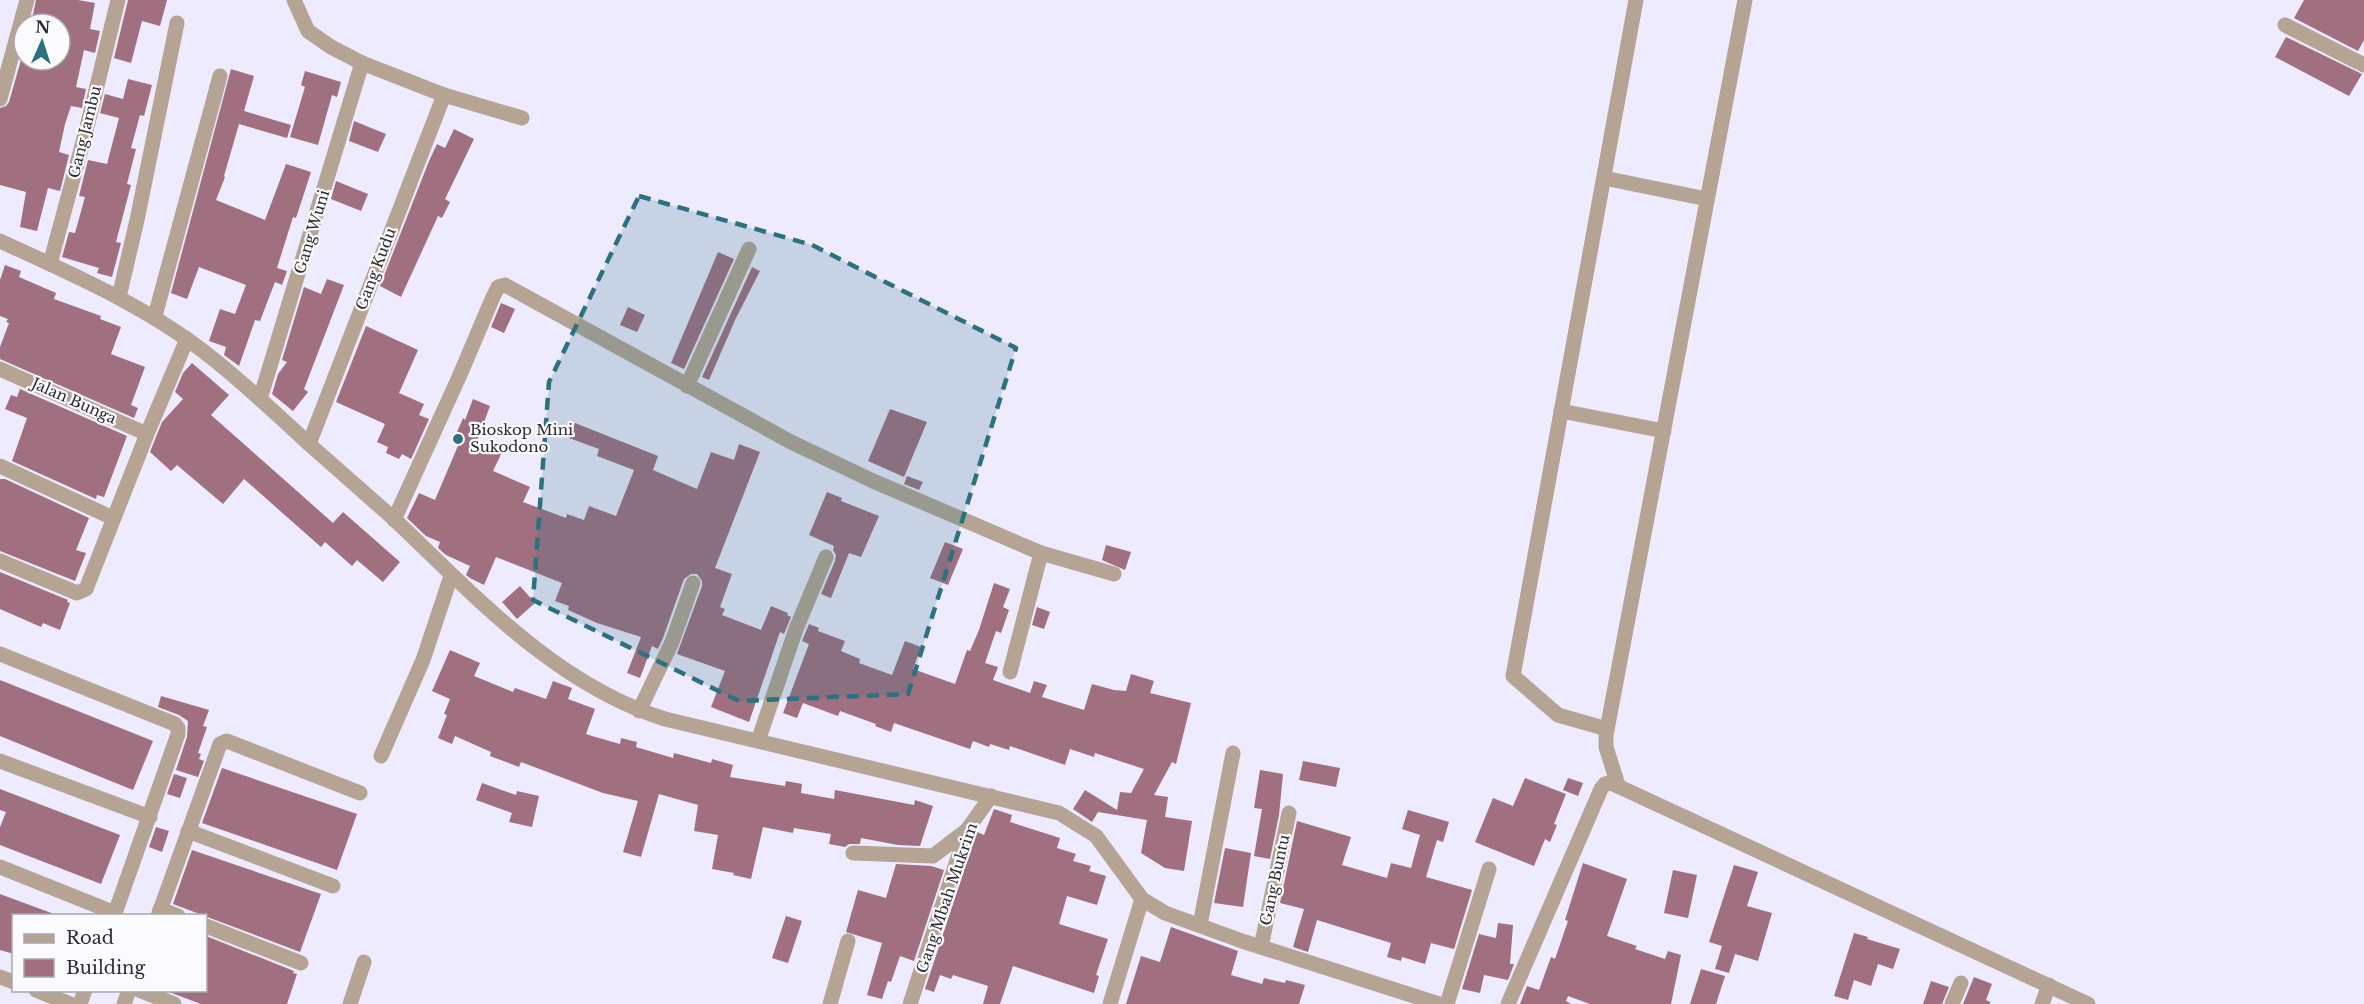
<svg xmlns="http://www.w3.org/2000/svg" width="2364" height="1004" font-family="'Libre Baskerville',serif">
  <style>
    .building { fill: #a06f80 }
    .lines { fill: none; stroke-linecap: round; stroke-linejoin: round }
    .minor { stroke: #b5a394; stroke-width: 15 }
    .marked { fill: #2c7180; fill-opacity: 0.2; stroke: #2c7180; stroke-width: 4.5; stroke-dasharray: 12 8; stroke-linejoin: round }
    .poi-dot { fill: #2c7180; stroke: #fbfbfe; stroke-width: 2 }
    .labels { text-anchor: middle; stroke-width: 4.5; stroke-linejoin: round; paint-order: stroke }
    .street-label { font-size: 15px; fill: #2c2b32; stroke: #fbfbfe }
    .poi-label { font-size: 15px; fill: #2c2b32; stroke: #fbfbfe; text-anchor: start }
  </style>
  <rect width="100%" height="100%" fill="#eeebfe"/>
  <g class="building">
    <path d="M36,0H78L95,3L90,29L100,31L95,53L84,50L76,87L86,89L82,108L71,106L65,124L59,152L69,155L60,191L48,188L37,231L20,227L26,192L0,185V108L6,106L9,102L21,60H60L66,32L60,30V24H31Z"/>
    <path d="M128,0H167L160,26L142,21L131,63L114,58Z"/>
    <path d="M2304,0H2364V40L2358,51L2294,18Z"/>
    <path d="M2286,37L2362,74L2349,96L2275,57Z"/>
    <path d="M231,69L254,76L244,111L291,125L287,138L239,124L224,176L225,177L216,200L265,220L286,164L311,172L296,218L293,217L277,268L287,271L282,285L275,282L260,321L255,320L239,366L224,355L226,347L209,341L220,309L235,314L246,285L199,267L187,299L171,293Z"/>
    <path d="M305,71L341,82L337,97L332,95L318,145L290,137L305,87L301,85Z"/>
    <path d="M128,79L152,85L144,116L140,115L131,148L136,149L127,184L131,185L116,242L121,243L112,277L97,273L99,268L62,257L69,232L75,233L85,197L79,196L88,160L107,164L119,118L100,113L105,94L123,99Z"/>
    <path d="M354,121L386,134L378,152L349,141Z"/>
    <path d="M454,129L474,139L445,199L450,202L442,218L438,216L401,297L380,286L429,161L437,144L445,148Z"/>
    <path d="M336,181L368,194L361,211L331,199Z"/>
    <path d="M718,252L734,259L684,369L671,363Z"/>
    <path d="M5,265L21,271L19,277L56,293L54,299L101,316L100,319L121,327L111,354L145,367L131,405L138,408L134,418L0,359V347L9,323L6,322L8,319L0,316V280Z"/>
    <path d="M752,267L760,271L736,318L709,380L702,377Z"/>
    <path d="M327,279L344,285L304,389L308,392L293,411L272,394L278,374L287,362L282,360L304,287L321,294Z"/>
    <path d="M501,303L515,309L504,333L491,327Z"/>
    <path d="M628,307L645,315L637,332L620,325Z"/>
    <path d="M366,326L418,350L399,393L424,404L419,415L429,419L411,459L402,454L399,459L386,453L388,447L377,442L385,424L336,402Z"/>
    <path d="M192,363L229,395L211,415L333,523L343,512L400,562L383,582L357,560L352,566L325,542L321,547L244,479L223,504L177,465L171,471L150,452L162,422L183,399L175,392L183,373Z"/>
    <path d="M20,389L127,436L104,497L97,495L96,499L12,461L27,418L5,409L11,395L17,397Z"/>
    <path d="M473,399L490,406L477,441L502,452L493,471L530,487L523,502L566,518L567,514L584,520L589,506L616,516L634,470L597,456L599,449L569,438L575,423L658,456L653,470L697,489L711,452L734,460L739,444L760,452L715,568L732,574L720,607L725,609L722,615L761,630L771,606L788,613L787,615L791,617L784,634L780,632L749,722L711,707L725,671L677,654L702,586V581L697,574H691L684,579L663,638L658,649L652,646L640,678L627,673L641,637L597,623L568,610L569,606L555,601L562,583L496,557L484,585L470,578L466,575L470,566L446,555L438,548L440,542L426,536L407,518L419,493L435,500L460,441L454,439L463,418L465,420Z"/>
    <path d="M890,409L927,422L904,477L868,461Z"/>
    <path d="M907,476L923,482L919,490L904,484Z"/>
    <path d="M0,479H5L89,518L76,550L86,553L75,581L0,551Z"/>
    <path d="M827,492L842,498L841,501L879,516L861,557L849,553L831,598L821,594L835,561L836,555L833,550L834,546L809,535Z"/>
    <path d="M945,542L963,549L948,585L930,578Z"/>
    <path d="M1106,545L1131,552L1125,570L1102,560Z"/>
    <path d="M0,572L68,600L67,602L70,603L60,630L43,623L41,627L0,609Z"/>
    <path d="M994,583L1010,589L1003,607L1009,610L1001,633L996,631L985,663L998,667L993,680L1030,693L1034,681L1047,685L1042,697L1084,710L1092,684L1114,690L1126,691L1131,674L1154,681L1150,693L1191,703L1176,764L1172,762L1154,795L1168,797L1165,817L1192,821L1184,871L1165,868L1141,853L1147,820L1098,812L1092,822L1073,809L1085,790L1117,810L1120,792L1131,793L1144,769L1095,753L1094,757L1070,749L1065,765L1010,746L1009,750L990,744L989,747L973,741L970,749L894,723L891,732L875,726L876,724L840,711L838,716L803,703L797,718L783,713L809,644L802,641L809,624L819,628L818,631L845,641L841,651L860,659L859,663L892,675L905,641L921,647L913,669L955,684L967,650L970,651L979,630Z"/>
    <path d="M520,586L535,603L517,619L502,602Z"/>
    <path d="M1037,607L1050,612L1044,629L1032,625Z"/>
    <path d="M450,650L480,663L474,676L513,692L515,688L546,699L553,681L572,688L568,699L595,709L586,734L592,736L620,744L621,738L637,742L636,747L673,758L674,753L711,763L712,759L733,765L730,777L785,786L786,781L802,784L801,793L834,799L835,790L914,805L915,800L933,806L920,846L898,845L861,838L860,844H849L845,847L829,844L831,834L794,828L793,833L763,827L751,879L733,875L734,873L712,869L718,835L694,831L698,805L659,794L641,857L623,852L638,801L603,793L521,762L519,767L490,756L491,752L455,736L452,744L438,738L447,715L444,714L450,699L432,691Z"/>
    <path d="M0,680L153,741L133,790L0,736Z"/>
    <path d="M161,696L209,710L203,726L207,727L198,753L201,754L199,759L204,761L198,777L176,770L187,737L188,721L179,715L158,707Z"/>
    <path d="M1303,761L1340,768L1336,787L1299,780Z"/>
    <path d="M222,768L357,814L337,870L202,823Z"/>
    <path d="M1260,770L1283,774L1279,815L1270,859L1254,856L1262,809L1254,808Z"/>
    <path d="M174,774L187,778L180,798L167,794Z"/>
    <path d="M1525,778L1566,794L1554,824L1557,825L1550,842L1545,839L1534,866L1475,842L1493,798L1513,806Z"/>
    <path d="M1568,778L1583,783L1578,796L1563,790Z"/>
    <path d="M482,783L516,795L517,791L539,796L532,827L509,822L512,813L476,800Z"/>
    <path d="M0,789L120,835L101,884L0,845V827L6,812L0,810Z"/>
    <path d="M994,809L1012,815L1010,822L1060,838L1057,848L1076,854L1073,861L1091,866L1089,871L1106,876L1097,905L1067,896L1059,924L1108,939L1096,975L1099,976L1094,993L1013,966L1000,1004H983L988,986L953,975L951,979L940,975L934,992L925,989L976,834L977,832L984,835Z"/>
    <path d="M1408,810L1449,822L1443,842L1437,840L1426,877L1472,890L1454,949L1431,943L1425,964L1402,957L1401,961L1387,957L1391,943L1317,920L1308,952L1293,947L1304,909L1280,903L1297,821L1351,837L1342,865L1387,878L1391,863L1411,868L1420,835L1402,829Z"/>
    <path d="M156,827L169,831L162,852L149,847Z"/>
    <path d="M1225,848L1251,853L1243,907L1214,903Z"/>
    <path d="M192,850L321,894L300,952L173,904Z"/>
    <path d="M1583,863L1627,879L1607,936L1637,946L1635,949L1665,959L1668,951L1681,955L1671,1004H1590L1568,996L1566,1001L1571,1004H1520L1527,986L1539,990L1551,957L1555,959L1568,921L1565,920Z"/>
    <path d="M896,864L931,866L944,870L914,961L900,956L891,982L888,981L882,999L867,995L882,943L846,932L858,890L886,898Z"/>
    <path d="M1734,865L1758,872L1747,906L1772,913L1758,961L1735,954L1729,973L1715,969L1722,946L1709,942Z"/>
    <path d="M1673,870L1697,875L1688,918L1664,913Z"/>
    <path d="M0,894L54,914V915H14V954L0,950Z"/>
    <path d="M786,916L802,921L788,963L772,958Z"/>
    <path d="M1498,923L1513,925L1510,964H1514L1508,980L1484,975L1480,993L1462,989L1479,934L1496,938Z"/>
    <path d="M1171,927L1238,951L1231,975L1262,984L1264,978L1285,983L1286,980L1305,985L1299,1004H1126L1141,956L1160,962Z"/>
    <path d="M1854,933L1868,937L1867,939L1900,949L1893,969L1878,964L1871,986L1854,980L1848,1000L1834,996Z"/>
    <path d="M206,936L294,971L293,973L297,974L287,1004H201L169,992L206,990Z"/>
    <path d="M1701,969L1725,976L1716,1004H1690Z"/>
    <path d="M1974,977L1992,984L1986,1000L1990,1002V1004H1963Z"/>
    <path d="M1931,981L1949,987L1942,1004H1923Z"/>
  </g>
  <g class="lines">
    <g class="minor">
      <path d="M294,0L308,31L331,47L362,63L444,95L522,118"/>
      <path d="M2285,25L2364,65"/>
      <path d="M0,99L27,0"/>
      <path d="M1604,178L1707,199"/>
      <path d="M0,241C76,276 153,309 217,362C249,388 279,416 309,444C337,469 366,494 394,519C475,596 556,685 665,719L1059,813L1096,836L1142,899L1165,913L1242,941L1439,1004"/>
      <path d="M50,264L87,127L118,0"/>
      <path d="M119,297L137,220L177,23"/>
      <path d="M155,316L220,76"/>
      <path d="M0,369L147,434"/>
      <path d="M687,386L749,249"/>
      <path d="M260,399L362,63"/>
      <path d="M1561,411L1664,431"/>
      <path d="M309,444L444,95"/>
      <path d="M0,466L113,518"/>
      <path d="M394,520L459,377L493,297L498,287L505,285L791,442L873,481L1041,553L1114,574"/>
      <path d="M0,561L77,593L86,589L147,434L187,339"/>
      <path d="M0,654L175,724L178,728V734L114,916"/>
      <path d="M1010,672L1041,553"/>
      <path d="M639,711L672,642L693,583"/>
      <path d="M1607,729L1558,715L1513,676L1636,0"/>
      <path d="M758,741L796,629L826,557"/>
      <path d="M381,756L423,660L451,576"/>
      <path d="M0,761L150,817"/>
      <path d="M1618,785L1606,747V735L1745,0"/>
      <path d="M188,831L333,886"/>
      <path d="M853,853L933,856L967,830"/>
      <path d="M0,867L115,913"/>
      <path d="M160,909L178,916"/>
      <path d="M158,916L220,744L227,741L360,793"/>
      <path d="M1200,925L1233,753"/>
      <path d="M206,926L301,963"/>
      <path d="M1261,947L1289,813"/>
      <path d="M0,977L14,982"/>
      <path d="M36,990L70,1004"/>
      <path d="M139,990L174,1004"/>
      <path d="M80,1004L85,990"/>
      <path d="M124,1004L129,990"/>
      <path d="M350,1004L364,962"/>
      <path d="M830,1004L848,941"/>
      <path d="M910,1004L967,830L991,796"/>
      <path d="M1110,1004L1142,899"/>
      <path d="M1447,1004L1489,869"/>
      <path d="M1508,1004L1601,789L1605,784L1611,783L2088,1004"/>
      <path d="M1952,1004L1961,983"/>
      <path d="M2042,1004L2049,985"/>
    </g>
  </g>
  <path class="marked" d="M639,196L812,245L1016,348L908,694L739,701L533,600L549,382Z"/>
  <circle class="poi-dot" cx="458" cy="439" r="6"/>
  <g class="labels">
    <g class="street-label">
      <text transform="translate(85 132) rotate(-76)" y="5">Gang Jambu</text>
      <text transform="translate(312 232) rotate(-73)" y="5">Gang Wuni</text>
      <text transform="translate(376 269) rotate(-69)" y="5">Gang Kudu</text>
      <text transform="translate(74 401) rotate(24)" y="5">Jalan Bunga</text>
      <text transform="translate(1275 880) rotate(-78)" y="5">Gang Buntu</text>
      <text transform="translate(947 898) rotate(-71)" y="5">Gang Mbah Mukrim</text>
    </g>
    <g class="poi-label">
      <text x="470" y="435">Bioskop Mini<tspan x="470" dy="17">Sukodono</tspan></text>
    </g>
  </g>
  <rect x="12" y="914" width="195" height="78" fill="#fbfbfe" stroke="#a8a8ac" stroke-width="1.5"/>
  <rect x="24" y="934" width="30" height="9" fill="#b5a394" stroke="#a8a8ac" stroke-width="1.5"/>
  <text x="66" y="944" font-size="18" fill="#2c2b32">Road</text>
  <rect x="24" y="959" width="30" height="18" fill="#a06f80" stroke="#a8a8ac" stroke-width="1.5"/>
  <text x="66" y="974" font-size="18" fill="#2c2b32">Building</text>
  <g transform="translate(42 42) rotate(3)"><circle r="28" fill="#fbfbfe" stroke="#a8a8ac" stroke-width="1.5"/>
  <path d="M0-4.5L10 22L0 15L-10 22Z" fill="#2c7180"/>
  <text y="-9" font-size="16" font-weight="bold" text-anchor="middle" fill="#2c2b32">N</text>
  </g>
</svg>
